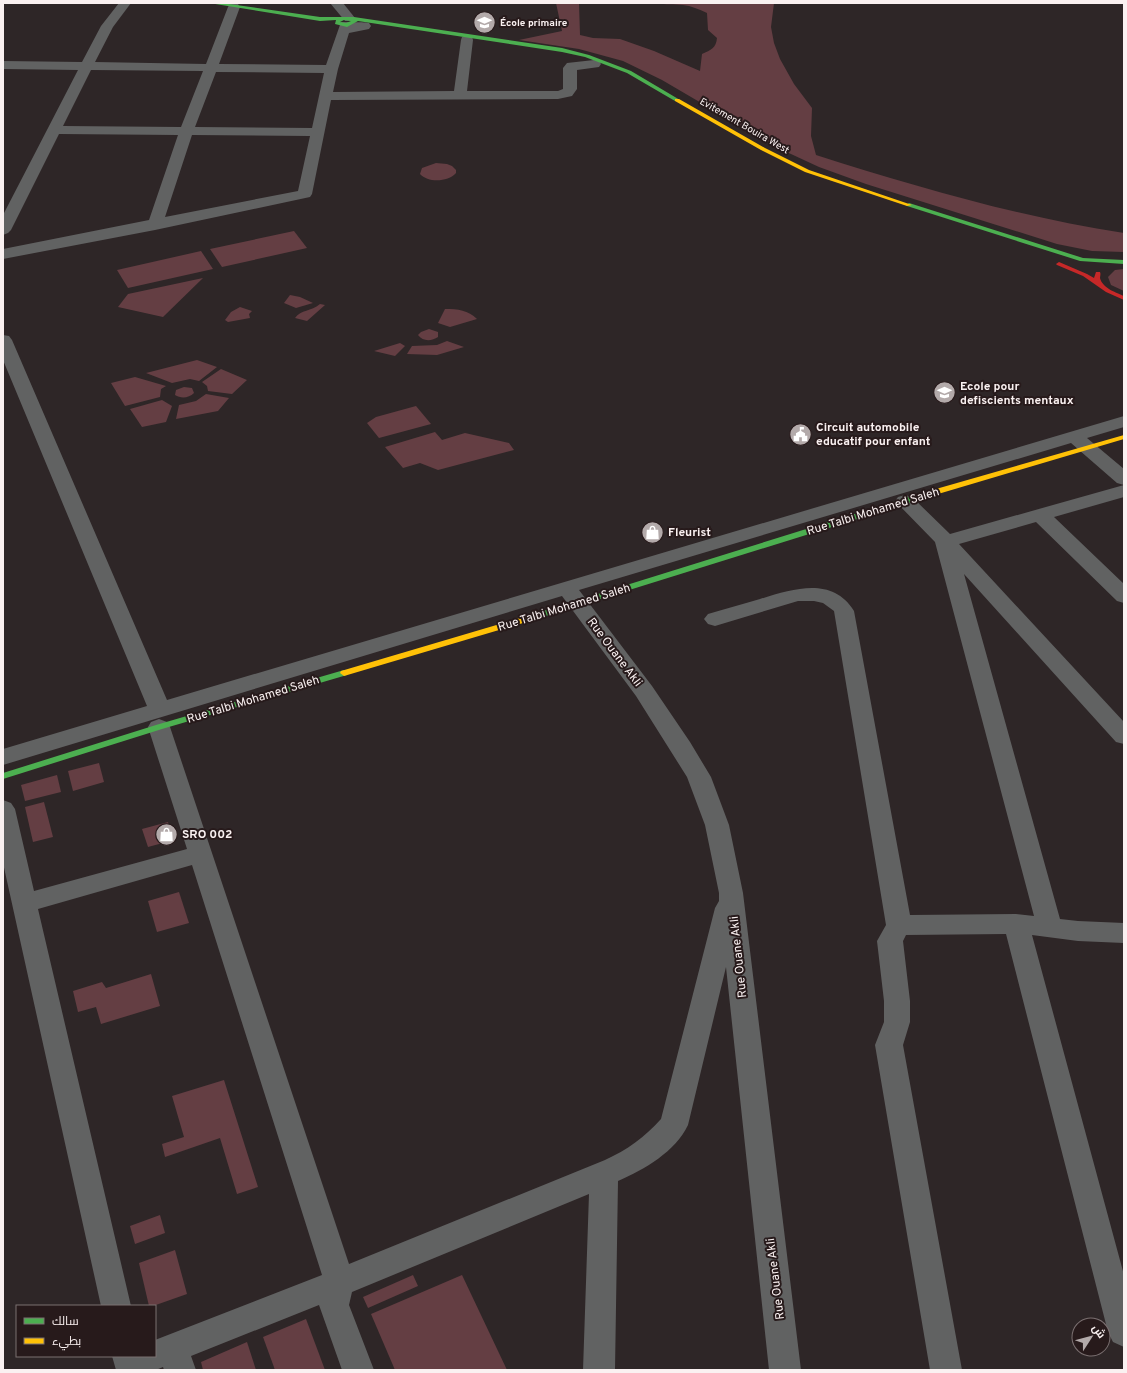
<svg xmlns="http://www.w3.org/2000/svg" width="1127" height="1373" font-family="Overpass,Cairo,sans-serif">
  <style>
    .green { fill: #643e43 }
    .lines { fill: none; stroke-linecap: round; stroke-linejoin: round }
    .street { fill: #616262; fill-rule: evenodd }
    .fast { fill: #4caf50; fill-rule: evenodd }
    .slow { fill: #ffc107; fill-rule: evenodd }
    .jam { fill: #c62828; fill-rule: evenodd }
    .labels { text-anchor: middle; stroke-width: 4; stroke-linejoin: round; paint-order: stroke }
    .far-poi-label { font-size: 10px; font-weight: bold; fill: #faf1f1; stroke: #271a1b; text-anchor: start }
    .far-street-label { font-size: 10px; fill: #faf1f1; stroke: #271a1b }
    .poi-label { font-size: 12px; font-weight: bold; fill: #faf1f1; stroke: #271a1b; text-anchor: start }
    .street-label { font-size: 12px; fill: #faf1f1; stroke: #271a1b }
  </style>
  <rect width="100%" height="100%" fill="#2e2627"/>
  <g class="green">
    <path d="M556,3H579L580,35L593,38L620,39L654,51L700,71L702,54C711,50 716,48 717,38L708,30L707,13C699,9 691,6 683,5C674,4 666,5 657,3H774L771,27L774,43L780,59L794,84L812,108L811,136L816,155C917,187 1019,217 1124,233V252L1092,251L1057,244L866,184L819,167L778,148L662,80L623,61L579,49L519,40L562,31Z"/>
    <path d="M436,163L447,164L452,166L456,170V173C448,182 428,183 420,174L422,168Z"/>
    <path d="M294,231L307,248L222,267L210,249Z"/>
    <path d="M201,251L213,269L128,288L117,270Z"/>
    <path d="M1124,269V291L1111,285L1108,277L1115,270Z"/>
    <path d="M203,278L163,317L118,307L128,294Z"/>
    <path d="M290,295L300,297L313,303L296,308L284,303Z"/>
    <path d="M320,304L325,305L307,321L295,318C301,309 311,312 320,304Z"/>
    <path d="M240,307L252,311L249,314L250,318L228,322L225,320L231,312Z"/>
    <path d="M445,309C458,309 468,310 477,319L450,327L438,323Z"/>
    <path d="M429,329L438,332V337C432,341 423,342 418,335L421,332Z"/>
    <path d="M447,341L464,347L437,355L407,354L412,346L437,345Z"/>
    <path d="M400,343L405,346L395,356L374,351Z"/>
    <path d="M197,360L217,367L199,381L190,379L172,383L146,373Z"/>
    <path d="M221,369L247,380L232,394L208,391L207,386L202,382Z"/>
    <path d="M135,377L166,386L161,389L160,397L125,406L111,383Z"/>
    <path d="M184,387L192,388L194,393C189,398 181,399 175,395L176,390Z"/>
    <path d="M206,394L229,398L218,411L176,419L179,405L196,401Z"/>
    <path d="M162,400L172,406L166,422L142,427L130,409Z"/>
    <path d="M416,406L431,424L379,438L367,423L376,417Z"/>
    <path d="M435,432L442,440L465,433L509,443L514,450L438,470L420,463L403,468L385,447Z"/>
    <path d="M99,763L104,782L73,791L68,771Z"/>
    <path d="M57,775L61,792L25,801L21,785Z"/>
    <path d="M44,802L53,837L33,842L25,807Z"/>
    <path d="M168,822L174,840L148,847L142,829Z"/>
    <path d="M179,892L189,923L157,932L148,901Z"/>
    <path d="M151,974L160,1006L101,1024L96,1007L78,1012L73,991L102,982L106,988Z"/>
    <path d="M224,1080L258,1187L237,1194L220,1138L165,1157L162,1144L184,1137L172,1096Z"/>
    <path d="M160,1215L165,1233L135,1244L130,1226Z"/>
    <path d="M175,1250L187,1294L153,1306H149L139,1263Z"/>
    <path d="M413,1275L418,1286L368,1308L363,1297Z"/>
    <path d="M462,1275L507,1370H395L371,1314Z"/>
    <path d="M306,1319L325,1370H275L263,1337Z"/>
    <path d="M247,1342L256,1370H203L201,1362Z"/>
  </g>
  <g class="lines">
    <g class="street">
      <path d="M119,3H131L113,27L95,62L206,64L228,7L230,4H238L240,7L219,64L326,65L341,22C343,22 366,22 369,23L371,26L369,29L349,33L338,69L333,92L454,91L461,40L462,37H472L473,40L467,91H558L563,89V68L567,63L594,60L599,61L601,64L599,67L577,70V89L572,96L558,99L331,100L312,194L310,197L155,230L3,259V249L149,220L178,135L59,134L11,230L8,233L3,235V215L78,70L3,69V61L82,62L101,26ZM91,70L203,71L181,127L63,126ZM216,72L324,73L312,128L195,127ZM192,135L310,136L298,191L165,217Z"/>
      <path d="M330,3H343L355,18L353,21H345Z"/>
      <path d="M3,335L9,336L12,340L167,700L1124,416V427L1087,438L1124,469V485L1117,483L1071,443L579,590L652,686L690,742L711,777L729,825L743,893L801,1370H769L726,967L688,1125C675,1152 645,1169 618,1181L615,1370H583L589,1194L352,1292L349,1305L374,1370H342L319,1305L191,1356L196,1370H164L163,1367L156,1370H116L112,1356H155V1340L322,1275L192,865L38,909L131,1306H101L3,863V800L11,803L15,809L34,891L187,849L148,727L151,722L159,719L167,722L170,727L349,1264L605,1160C627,1150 645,1137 661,1119L715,908L719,901V893L705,825L687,777L636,696L562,596L3,765V749L147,706L3,360Z"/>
      <path d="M1124,485V497L1054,517L1124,584V603L1117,601L1036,522L959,544L1124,722V744L1116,742L964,574L1060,919L1078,921L1124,923V943L1078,941L1032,935L1124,1275V1347L1113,1342L1108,1332L1006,934L906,935L903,941L910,1001V1022L903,1045L962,1370H930L875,1045L884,1022V1001L877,941L886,925L834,611L823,603L814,601H798L715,626L708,624L704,619L708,614C725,609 743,604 760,599C794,589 832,576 854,611L910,915L1016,914L1034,916L935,542L895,501L898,497L905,495L912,497L950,534Z"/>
    </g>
    <g class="fast">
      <path d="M209,3H222L320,17H354L562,48L589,55L631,71L680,100L675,101L627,73L585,57L562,52L358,21L347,27L335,24L336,20L320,21ZM344,20L351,21L346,23L340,22Z"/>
      <path d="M909,203L1083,258L1124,260V264L1080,261L907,206L906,205Z"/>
      <path d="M922,493H925L929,495L928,497L533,620H527L526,618L527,616Z"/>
      <path d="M344,670L348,673L347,675L162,729L3,779V773L156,725Z"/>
    </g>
    <g class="slow">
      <path d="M675,99H679L765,148L809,170L912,205L907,206L805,172L761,150L675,101Z"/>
      <path d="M1124,435V439L928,497H925L921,495L922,493Z"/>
      <path d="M530,615L534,618L533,620L344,676L340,673L341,671Z"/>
    </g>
    <path class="jam" d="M1059,262L1087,274L1094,278L1096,272H1100C1101,274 1100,276 1100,278C1102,288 1117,293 1124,296V300L1106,292L1083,276L1057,265L1056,264Z"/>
  </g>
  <defs>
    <symbol id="school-disc" viewBox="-11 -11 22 22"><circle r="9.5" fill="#b3aaaa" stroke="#271a1b"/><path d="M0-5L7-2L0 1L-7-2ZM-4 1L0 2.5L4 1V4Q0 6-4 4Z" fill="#fff"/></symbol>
    <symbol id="civic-disc" viewBox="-11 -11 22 22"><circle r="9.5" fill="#b3aaaa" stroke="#271a1b"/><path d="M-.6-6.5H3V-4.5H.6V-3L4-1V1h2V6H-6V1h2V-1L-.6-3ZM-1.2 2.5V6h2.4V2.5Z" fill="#fff"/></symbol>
    <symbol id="shop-disc" viewBox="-11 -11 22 22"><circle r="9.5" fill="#b3aaaa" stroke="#271a1b"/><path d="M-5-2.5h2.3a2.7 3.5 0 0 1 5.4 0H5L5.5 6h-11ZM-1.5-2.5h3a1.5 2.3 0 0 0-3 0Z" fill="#fff"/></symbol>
  </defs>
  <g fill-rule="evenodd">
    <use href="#school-disc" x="472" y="10" width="25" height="25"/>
    <use href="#school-disc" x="932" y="380" width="25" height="25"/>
    <use href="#civic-disc" x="788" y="422" width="25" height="25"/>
    <use href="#shop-disc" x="640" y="520" width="25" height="25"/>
    <use href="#shop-disc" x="154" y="822" width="25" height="25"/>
  </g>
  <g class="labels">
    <g class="far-poi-label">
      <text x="500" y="26">École primaire</text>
    </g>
    <g class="far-street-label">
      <text transform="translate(745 125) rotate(30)" y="4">Evitement Bouira West</text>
    </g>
    <g class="poi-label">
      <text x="960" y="390">Ecole pour<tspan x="960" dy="14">defiscients mentaux</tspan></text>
      <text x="816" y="431">Circuit automobile<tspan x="816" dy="14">educatif pour enfant</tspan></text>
      <text x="668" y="536">Fleurist</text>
      <text x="182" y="838">SRO 002</text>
    </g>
    <g class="street-label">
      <text transform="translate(873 511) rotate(-17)" y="4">Rue Talbi Mohamed Saleh</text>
      <text transform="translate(564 607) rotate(-17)" y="4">Rue Talbi Mohamed Saleh</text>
      <text transform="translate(615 652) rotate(53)" y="4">Rue Ouane Akli</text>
      <text transform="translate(253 699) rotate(-17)" y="4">Rue Talbi Mohamed Saleh</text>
      <text transform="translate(738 957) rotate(-96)" y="4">Rue Ouane Akli</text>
      <text transform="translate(775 1279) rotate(-97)" y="4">Rue Ouane Akli</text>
    </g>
  </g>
  <rect width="1127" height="1373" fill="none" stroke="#faf1f1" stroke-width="8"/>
  <rect x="16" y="1305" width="140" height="52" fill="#271a1b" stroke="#7b7071"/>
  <rect x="24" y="1318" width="20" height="6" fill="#4caf50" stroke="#7b7071"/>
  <text x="52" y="1325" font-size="12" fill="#faf1f1">سالك</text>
  <rect x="24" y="1338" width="20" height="6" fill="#ffc107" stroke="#7b7071"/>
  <text x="52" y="1345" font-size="12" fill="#faf1f1">بطيء</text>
  <g transform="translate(1091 1337) rotate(54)"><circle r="19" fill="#271a1b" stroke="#7b7071"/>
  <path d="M0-3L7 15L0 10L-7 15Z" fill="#b3aaaa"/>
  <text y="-6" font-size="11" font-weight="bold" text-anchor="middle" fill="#faf1f1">ش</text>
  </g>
</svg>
